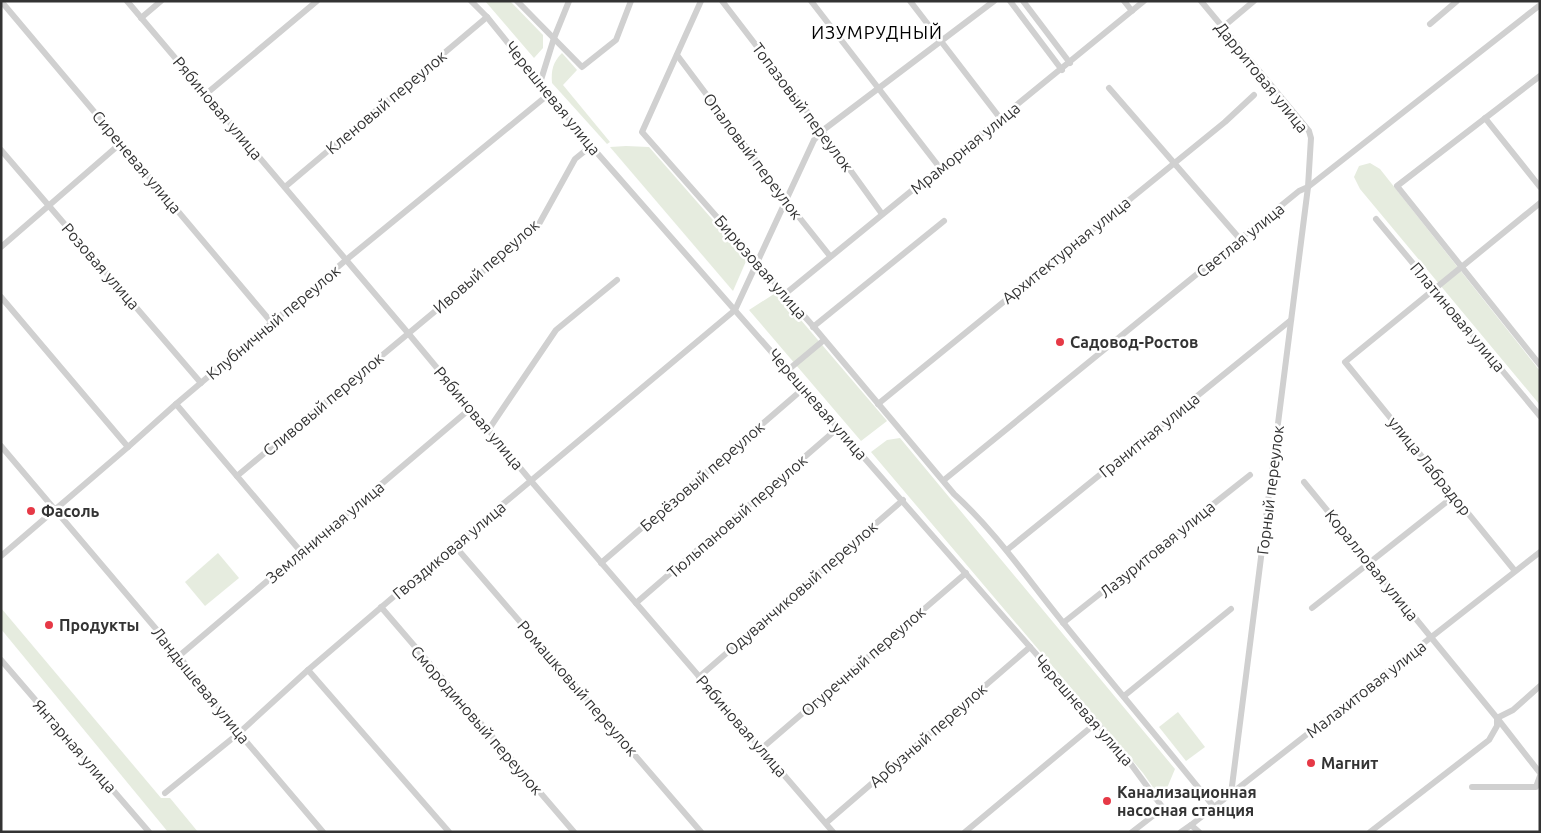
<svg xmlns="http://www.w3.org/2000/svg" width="1541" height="833" font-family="Ubuntu,sans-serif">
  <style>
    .green { fill: #e6ecdf }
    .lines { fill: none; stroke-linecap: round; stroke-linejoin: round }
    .minor { stroke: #d0d0d0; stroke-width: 6 }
    .poi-dot { fill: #e63946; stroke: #fff; stroke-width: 2 }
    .labels { text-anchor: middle; stroke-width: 5; stroke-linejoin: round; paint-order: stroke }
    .street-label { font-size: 16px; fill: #333; stroke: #fff }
    .poi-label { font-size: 16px; font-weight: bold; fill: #333; stroke: #fff; text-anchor: start }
    .neighbourhood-label { font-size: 18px; letter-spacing: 1px; fill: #000; stroke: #fff }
  </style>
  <rect width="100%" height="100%" fill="#fff"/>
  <g class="green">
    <path d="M485,1H510L543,35V48L534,58Z"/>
    <path d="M562,53L577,70L563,85L610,142L607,144L552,83C551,70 553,62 562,53Z"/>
    <path d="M626,146L649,147L747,259L733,291L610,147Z"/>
    <path d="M1370,163L1380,169L1540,371V405L1360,189L1354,177L1359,166Z"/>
    <path d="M777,292L887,421L861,441L749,310Z"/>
    <path d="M900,438L1175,769L1162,800L1143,773L871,452L887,440Z"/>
    <path d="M218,553L239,578L205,606L185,582Z"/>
    <path d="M1,608L161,798H170L198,832H168L1,629Z"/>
    <path d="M1178,712L1205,747L1186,761L1159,727Z"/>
  </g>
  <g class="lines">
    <g class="minor">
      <path d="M1,1L272,323"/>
      <path d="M127,1L408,333L531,481L833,832"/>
      <path d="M471,1L487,17L591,146L1122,752L1163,808L1132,832"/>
      <path d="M517,1L582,67L616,40L631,1"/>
      <path d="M701,1L642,132L813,326L954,494C997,533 1028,580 1065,625C1114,686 1165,746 1214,807"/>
      <path d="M722,1L822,131L882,214"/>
      <path d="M811,1L940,168"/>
      <path d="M910,1L1000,118"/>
      <path d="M1010,1L1062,70"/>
      <path d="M1023,1L1070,63"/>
      <path d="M1124,1L1132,11"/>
      <path d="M1201,1L1309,131L1311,138L1308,187L1231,794"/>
      <path d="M141,18L161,1"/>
      <path d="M1430,24L1457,1"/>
      <path d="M1223,27L1254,1"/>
      <path d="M677,55L787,202L830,256"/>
      <path d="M1540,76L1397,186L1540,365"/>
      <path d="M540,83L554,38L569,1"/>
      <path d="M1109,88L1240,239"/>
      <path d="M206,94L317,1"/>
      <path d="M1485,118L1540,187"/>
      <path d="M1,150L201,383"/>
      <path d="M285,187L487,17"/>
      <path d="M1376,219L1540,416"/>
      <path d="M1,247L121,143"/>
      <path d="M785,294L1144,1"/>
      <path d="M1,297L128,447"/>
      <path d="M813,327L944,221"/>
      <path d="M788,370L824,340"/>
      <path d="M176,404L302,553"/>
      <path d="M878,404L1225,122L1254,95"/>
      <path d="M489,429L556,330L617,280"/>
      <path d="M1,446L179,656L239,733L323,832"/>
      <path d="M237,476L534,229L539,224L575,159L591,146"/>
      <path d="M944,480L1299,191L1308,187L1540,5"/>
      <path d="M1304,482L1497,718L1540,773"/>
      <path d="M454,545L701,832"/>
      <path d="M1007,550L1291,320"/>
      <path d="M1,556L128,447L176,404L346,260L549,94"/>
      <path d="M601,563L804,388"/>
      <path d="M1515,571L1345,362L1540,203"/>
      <path d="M636,603L838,428"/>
      <path d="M381,607L574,832"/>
      <path d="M1312,608L1454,496"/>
      <path d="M1063,623L1250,475"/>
      <path d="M179,656L471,408"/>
      <path d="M1,660L149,832"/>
      <path d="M308,670L449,832"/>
      <path d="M699,677L903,500"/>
      <path d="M1124,696L1231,609"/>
      <path d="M1497,718L1513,710L1540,686"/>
      <path d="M761,749L966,573"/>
      <path d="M1472,787H1536L1540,776"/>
      <path d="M165,793L239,733L308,670L454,545L735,310L814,140L822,131L994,1"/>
      <path d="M826,823L1030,647"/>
      <path d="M1191,825L1540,552"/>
      <path d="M965,832L1096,723"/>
      <path d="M1181,832L1191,825L1199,832"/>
      <path d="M1370,832L1489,740L1497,726V718"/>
    </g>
  </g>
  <g class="poi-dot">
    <circle cx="1060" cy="342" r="5"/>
    <circle cx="31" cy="511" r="5"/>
    <circle cx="49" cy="625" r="5"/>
    <circle cx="1311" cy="763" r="5"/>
    <circle cx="1107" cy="801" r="5"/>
  </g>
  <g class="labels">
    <g class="street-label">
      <text transform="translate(1262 77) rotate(51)" y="6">Дарритовая улица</text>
      <text transform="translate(553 98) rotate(51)" y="6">Черешневая улица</text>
      <text transform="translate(386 102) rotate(-40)" y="6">Кленовый переулок</text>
      <text transform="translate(803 107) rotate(53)" y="6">Топазовый переулок</text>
      <text transform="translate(218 108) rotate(50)" y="6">Рябиновая улица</text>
      <text transform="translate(965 148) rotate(-39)" y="6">Мраморная улица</text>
      <text transform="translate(753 156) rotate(53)" y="6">Опаловый переулок</text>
      <text transform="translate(137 162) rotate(50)" y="6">Сиреневая улица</text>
      <text transform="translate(1240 240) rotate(-39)" y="6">Светлая улица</text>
      <text transform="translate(1066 250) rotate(-39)" y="6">Архитектурная улица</text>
      <text transform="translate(101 266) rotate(49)" y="6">Розовая улица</text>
      <text transform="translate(486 266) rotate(-41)" y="6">Ивовый переулок</text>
      <text transform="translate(761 267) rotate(49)" y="6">Бирюзовая улица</text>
      <text transform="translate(1458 317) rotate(50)" y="6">Платиновая улица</text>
      <text transform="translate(273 322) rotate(-40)" y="6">Клубничный переулок</text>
      <text transform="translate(323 404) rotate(-40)" y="6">Сливовый переулок</text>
      <text transform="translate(818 404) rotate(49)" y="6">Черешневая улица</text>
      <text transform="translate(479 418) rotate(50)" y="6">Рябиновая улица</text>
      <text transform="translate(1149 435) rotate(-39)" y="6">Гранитная улица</text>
      <text transform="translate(1430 466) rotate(51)" y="6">улица Лабрадор</text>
      <text transform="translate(702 476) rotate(-41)" y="6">Берёзовый переулок</text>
      <text transform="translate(1270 490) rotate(-83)" y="6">Горный переулок</text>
      <text transform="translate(737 516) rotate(-41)" y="6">Тюльпановый переулок</text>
      <text transform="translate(325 532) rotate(-40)" y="6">Земляничная улица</text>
      <text transform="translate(1157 549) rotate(-39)" y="6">Лазуритовая улица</text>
      <text transform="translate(449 550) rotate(-40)" y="6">Гвоздиковая улица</text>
      <text transform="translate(1372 565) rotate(51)" y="6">Коралловая улица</text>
      <text transform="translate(801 588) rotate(-41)" y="6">Одуванчиковый переулок</text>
      <text transform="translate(863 661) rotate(-41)" y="6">Огуречный переулок</text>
      <text transform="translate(201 685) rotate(51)" y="6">Ландышевая улица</text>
      <text transform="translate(578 688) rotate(49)" y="6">Ромашковый переулок</text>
      <text transform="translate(1366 689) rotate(-38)" y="6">Малахитовая улица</text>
      <text transform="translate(1084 710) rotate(49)" y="6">Черешневая улица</text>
      <text transform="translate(477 720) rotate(49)" y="6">Смородиновый переулок</text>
      <text transform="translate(742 726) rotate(49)" y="6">Рябиновая улица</text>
      <text transform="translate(928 735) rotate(-41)" y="6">Арбузный переулок</text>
      <text transform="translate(75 746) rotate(49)" y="6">Янтарная улица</text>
    </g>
    <g class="poi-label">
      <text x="1070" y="348">Садовод-Ростов</text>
      <text x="41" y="517">Фасоль</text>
      <text x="59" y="631">Продукты</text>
      <text x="1321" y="769">Магнит</text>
      <text x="1117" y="798">Канализационная<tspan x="1117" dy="18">насосная станция</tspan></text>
    </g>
    <g class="neighbourhood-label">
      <text x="877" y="39">ИЗУМРУДНЫЙ</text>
    </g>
  </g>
  <rect width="1541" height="833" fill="none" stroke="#333333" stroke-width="5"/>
</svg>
